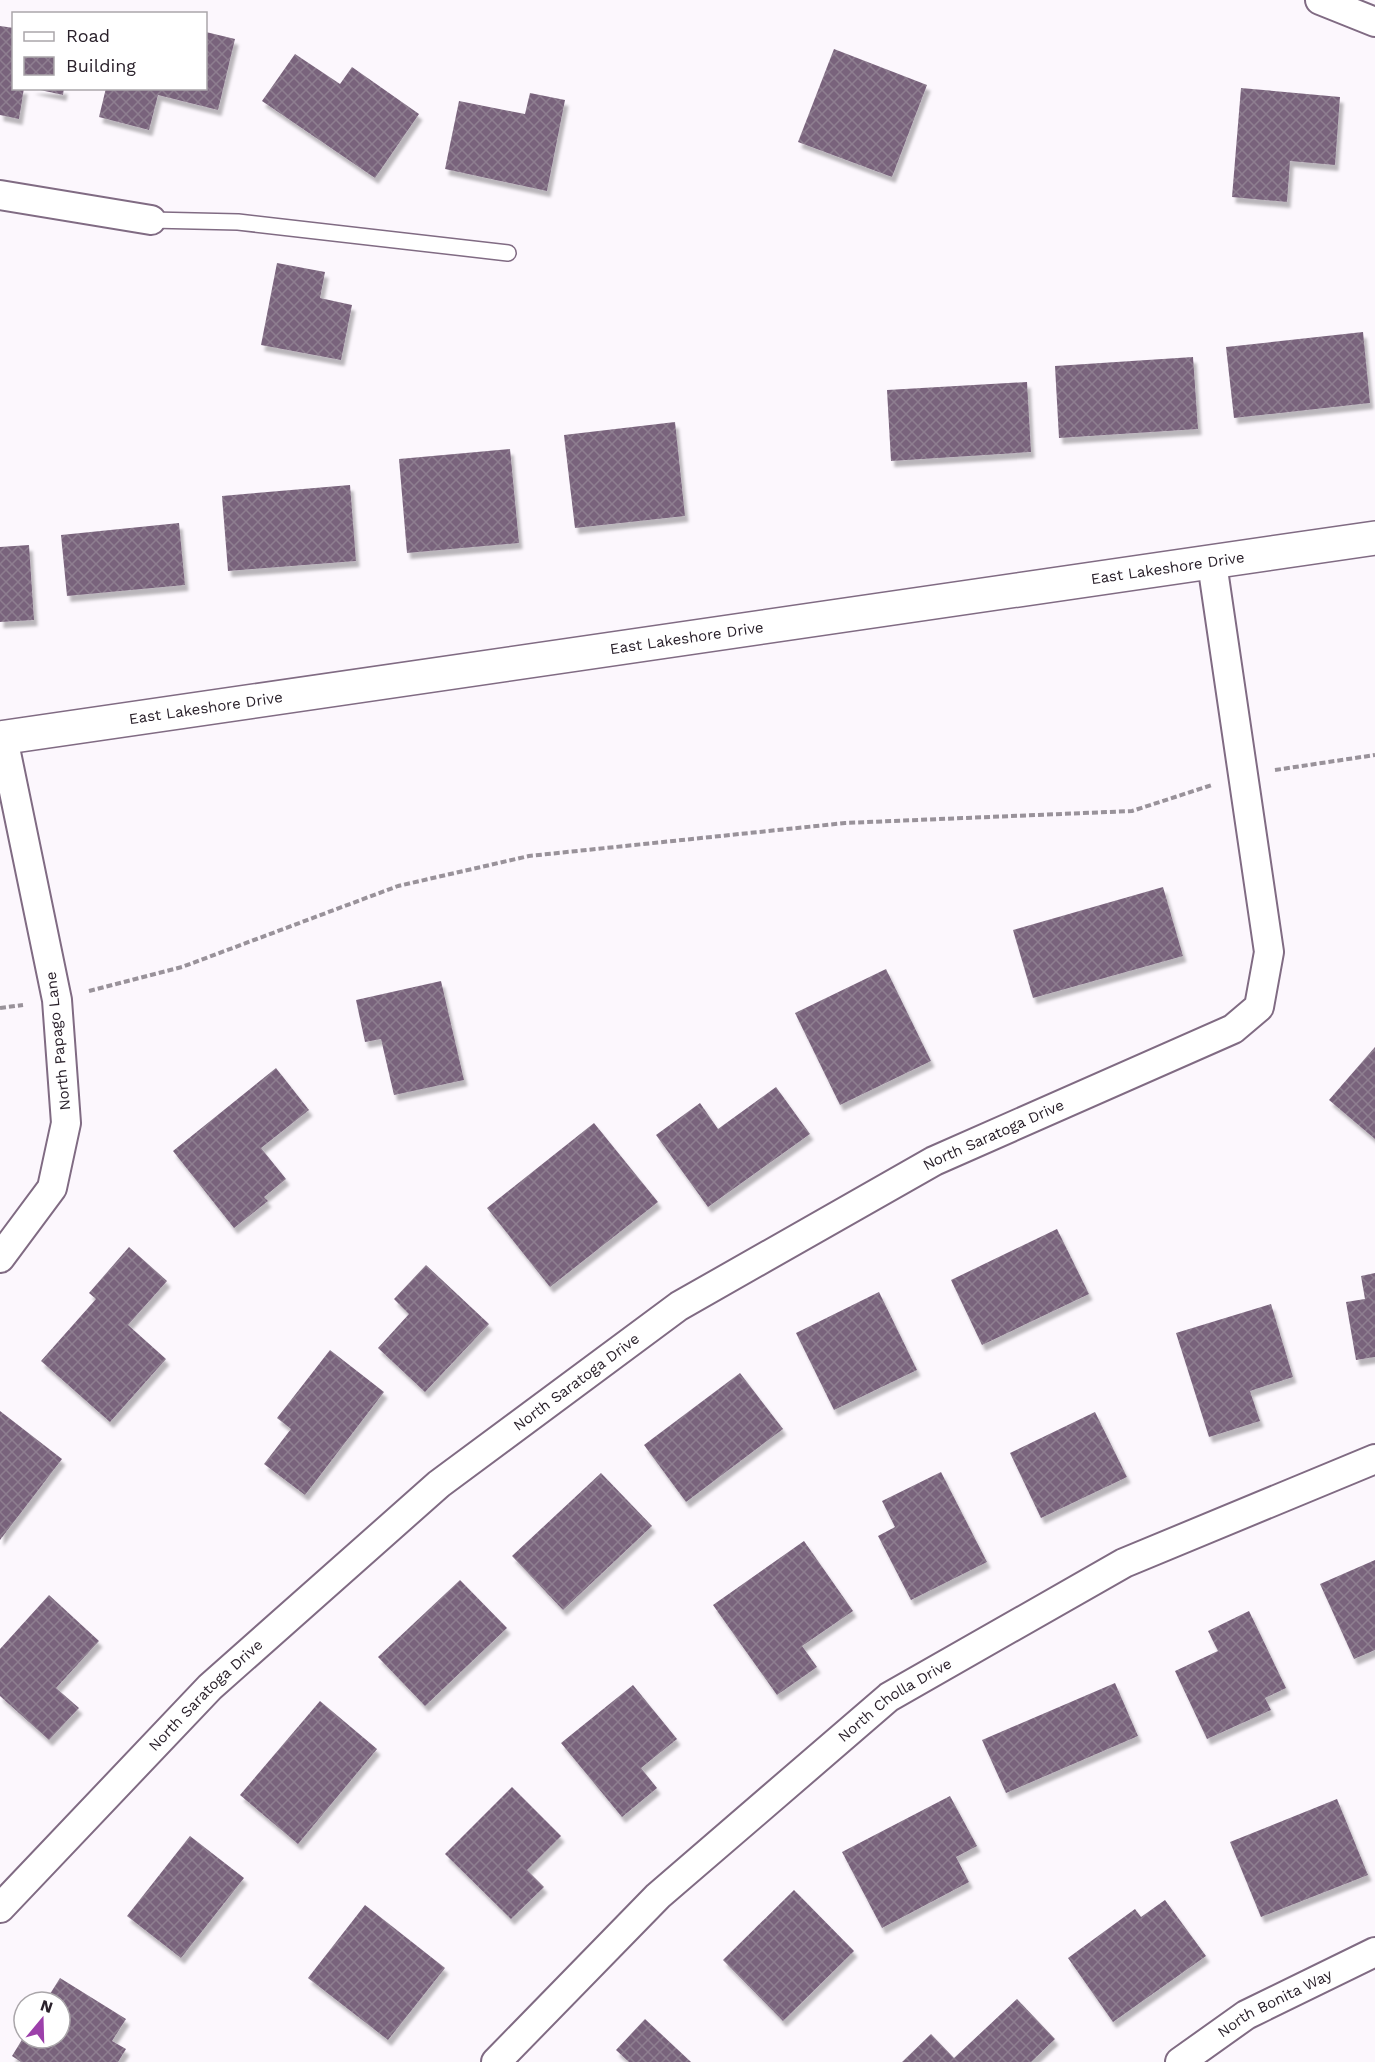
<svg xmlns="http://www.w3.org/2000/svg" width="1375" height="2062" font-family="'Work Sans',sans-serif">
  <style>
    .building { fill: url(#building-cross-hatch); filter: url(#shadow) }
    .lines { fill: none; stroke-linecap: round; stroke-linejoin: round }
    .service-casing { stroke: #806b83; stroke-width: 18 }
    .minor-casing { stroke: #806b83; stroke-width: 32 }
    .secondary-casing { stroke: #806b83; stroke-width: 36 }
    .path { stroke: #99929a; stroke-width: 4; stroke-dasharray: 6 3; stroke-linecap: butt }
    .service { stroke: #fff; stroke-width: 15 }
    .minor { stroke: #fff; stroke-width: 28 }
    .secondary { stroke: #fff; stroke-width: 33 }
    .labels { text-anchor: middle; stroke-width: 6; stroke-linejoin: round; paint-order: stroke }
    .street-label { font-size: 15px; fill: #2a212b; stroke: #fff }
  </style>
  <defs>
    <pattern id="building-cross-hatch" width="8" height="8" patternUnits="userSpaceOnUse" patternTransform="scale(1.5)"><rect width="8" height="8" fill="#79647c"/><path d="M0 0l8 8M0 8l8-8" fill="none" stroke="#8e7e90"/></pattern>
    <filter id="shadow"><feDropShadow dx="3.5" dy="6" stdDeviation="1.5" flood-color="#0004"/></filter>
  </defs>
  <rect width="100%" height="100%" fill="#fcf7fd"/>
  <g class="building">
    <path d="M0,26L14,28V88H24L19,119L0,115Z"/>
    <path d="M206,32L235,39L218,110L158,95L149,130L99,117L106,88H206Z"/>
    <path d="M834,49L927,85L892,177L798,142Z"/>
    <path d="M295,54L340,84L352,67L419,114L375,178L262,101Z"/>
    <path d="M31,88H64L63,95Z"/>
    <path d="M1241,88L1340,97L1335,165L1290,161L1287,202L1232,197Z"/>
    <path d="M530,93L565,100L547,191L445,169L459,101L525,114Z"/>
    <path d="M277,263L325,272L320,298L352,305L341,360L261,345Z"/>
    <path d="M1363,332L1370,403L1234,418L1226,347Z"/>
    <path d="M1193,357L1198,429L1059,438L1055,366Z"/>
    <path d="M1027,382L1031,452L891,461L887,390Z"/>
    <path d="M675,422L685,516L575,528L564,435Z"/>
    <path d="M510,449L519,543L407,553L399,459Z"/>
    <path d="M350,485L356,561L228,571L222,496Z"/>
    <path d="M179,523L185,585L67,596L61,535Z"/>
    <path d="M29,545L34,620L0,622V547Z"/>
    <path d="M1163,887L1183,956L1033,998L1013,930Z"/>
    <path d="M886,969L931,1061L840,1105L795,1013Z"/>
    <path d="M441,981L464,1080L394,1095L381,1039L365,1042L356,1000Z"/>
    <path d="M1375,1047V1139L1329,1100Z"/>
    <path d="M276,1068L309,1110L261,1148L286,1179L264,1197L268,1201L234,1228L173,1151Z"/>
    <path d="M776,1087L810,1134L708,1207L656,1135L700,1103L718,1129Z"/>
    <path d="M594,1123L658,1202L550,1287L487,1208Z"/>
    <path d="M1057,1229L1089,1294L982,1345L951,1280Z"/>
    <path d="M129,1247L167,1281L128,1325L166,1359L110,1422L41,1361L96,1299L89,1293Z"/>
    <path d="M426,1265L489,1324L425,1392L378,1348L409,1314L394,1299Z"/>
    <path d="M1375,1273V1357L1356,1360L1346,1302L1365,1299L1361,1276Z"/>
    <path d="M879,1292L917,1370L834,1410L796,1333Z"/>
    <path d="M1271,1304L1293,1377L1250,1391L1260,1421L1209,1437L1176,1333Z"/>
    <path d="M330,1350L384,1392L305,1495L264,1464L291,1429L277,1418Z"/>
    <path d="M740,1373L783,1429L686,1502L644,1445Z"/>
    <path d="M0,1411L62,1459L0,1540Z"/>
    <path d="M1095,1412L1127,1477L1041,1518L1010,1453Z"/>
    <path d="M941,1472L987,1562L911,1600L878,1536L895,1527L882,1501Z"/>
    <path d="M601,1473L652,1526L563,1610L512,1556Z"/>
    <path d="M804,1541L853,1611L802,1646L817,1667L777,1695L713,1605Z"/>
    <path d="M1375,1560V1650L1354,1659L1320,1584Z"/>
    <path d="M460,1580L507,1628L425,1706L378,1657Z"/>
    <path d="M49,1595L99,1641L56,1688L79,1708L49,1740L0,1696V1649Z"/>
    <path d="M1249,1611L1286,1688L1265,1698L1271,1710L1207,1739L1175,1671L1218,1651L1208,1631Z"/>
    <path d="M1115,1683L1138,1736L1006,1793L982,1740Z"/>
    <path d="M633,1685L677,1739L641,1768L657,1788L622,1817L561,1743Z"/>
    <path d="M320,1701L377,1749L298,1844L240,1795Z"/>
    <path d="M512,1787L561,1836L527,1870L544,1887L511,1919L445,1854Z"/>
    <path d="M950,1796L977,1846L956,1857L969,1882L882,1928L842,1852Z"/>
    <path d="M1337,1799L1368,1875L1261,1917L1230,1842Z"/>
    <path d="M190,1836L244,1878L181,1958L127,1916Z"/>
    <path d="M794,1890L854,1951L783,2021L723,1960Z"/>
    <path d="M1165,1900L1206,1956L1113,2022L1068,1958L1135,1909L1141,1917Z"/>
    <path d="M365,1905L445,1968L388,2040L308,1978Z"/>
    <path d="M60,1978L126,2019L112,2041L126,2049L118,2062H21L12,2056L23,2038H60V2002H45Z"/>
    <path d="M1017,1999L1055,2039L1031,2062H902L931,2034L954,2058Z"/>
    <path d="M645,2019L691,2062H629L616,2050Z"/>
  </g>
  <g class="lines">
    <defs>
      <path id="service" d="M151,220L238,222L508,253"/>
      <g id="minor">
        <path d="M1320,0L1375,22"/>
        <path d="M0,195L151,220"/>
        <path d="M0,1258L52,1188L66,1123L57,1000L3,738"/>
        <path id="s1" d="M0,1908L210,1687L439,1484L679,1306L934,1161L1233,1029L1259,1007L1269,952L1212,563"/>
        <path id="s2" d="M496,2062L658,1896L889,1697L1124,1563L1375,1459"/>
        <path id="s3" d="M1180,2062L1246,2015L1375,1952"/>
      </g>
      <g id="secondary">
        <path id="s4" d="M0,738L1375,538"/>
      </g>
    </defs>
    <use href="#service" class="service-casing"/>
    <use href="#minor" class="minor-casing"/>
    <use href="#secondary" class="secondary-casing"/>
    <g class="path">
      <path d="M1275,770L1375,755"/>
      <path d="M89,991L182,967L398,886L529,856L845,823L1132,811L1212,785"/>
      <path d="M0,1008L23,1005"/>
    </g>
    <use href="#service" class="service"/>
    <use href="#minor" class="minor"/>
    <use href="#secondary" class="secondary"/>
  </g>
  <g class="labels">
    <g class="street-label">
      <text dy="5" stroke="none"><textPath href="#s4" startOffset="1180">East Lakeshore Drive</textPath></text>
      <text dy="5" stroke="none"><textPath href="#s4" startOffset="694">East Lakeshore Drive</textPath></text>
      <text dy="5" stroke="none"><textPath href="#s4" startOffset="208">East Lakeshore Drive</textPath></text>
      <text transform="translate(58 1041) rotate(-96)" y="5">North Papago Lane</text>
      <text dy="5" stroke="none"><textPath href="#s1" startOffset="1268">North Saratoga Drive</textPath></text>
      <text dy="5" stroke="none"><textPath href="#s1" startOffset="782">North Saratoga Drive</textPath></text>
      <text dy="5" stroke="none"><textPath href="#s1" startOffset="296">North Saratoga Drive</textPath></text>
      <text dy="5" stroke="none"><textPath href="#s2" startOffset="540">North Cholla Drive</textPath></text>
      <text dy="5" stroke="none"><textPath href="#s3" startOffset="112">North Bonita Way</textPath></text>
    </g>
  </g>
  <rect x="12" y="12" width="195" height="78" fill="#ffffff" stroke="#aaa6aa" stroke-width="1.5"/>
  <rect x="24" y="32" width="30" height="9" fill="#ffffff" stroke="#aaa6aa" stroke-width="1.5"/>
  <text x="66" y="42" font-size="18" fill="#2a212b">Road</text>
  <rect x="24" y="57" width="30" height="18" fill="url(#building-cross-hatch)" stroke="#aaa6aa" stroke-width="1.5"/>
  <text x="66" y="72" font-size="18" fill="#2a212b">Building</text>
  <g transform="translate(42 2020) rotate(19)"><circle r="28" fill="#ffffff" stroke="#aaa6aa" stroke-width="1.5"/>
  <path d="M0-4.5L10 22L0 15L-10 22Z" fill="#9c40aa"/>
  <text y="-9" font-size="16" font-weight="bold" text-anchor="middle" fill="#2a212b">N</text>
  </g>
</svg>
